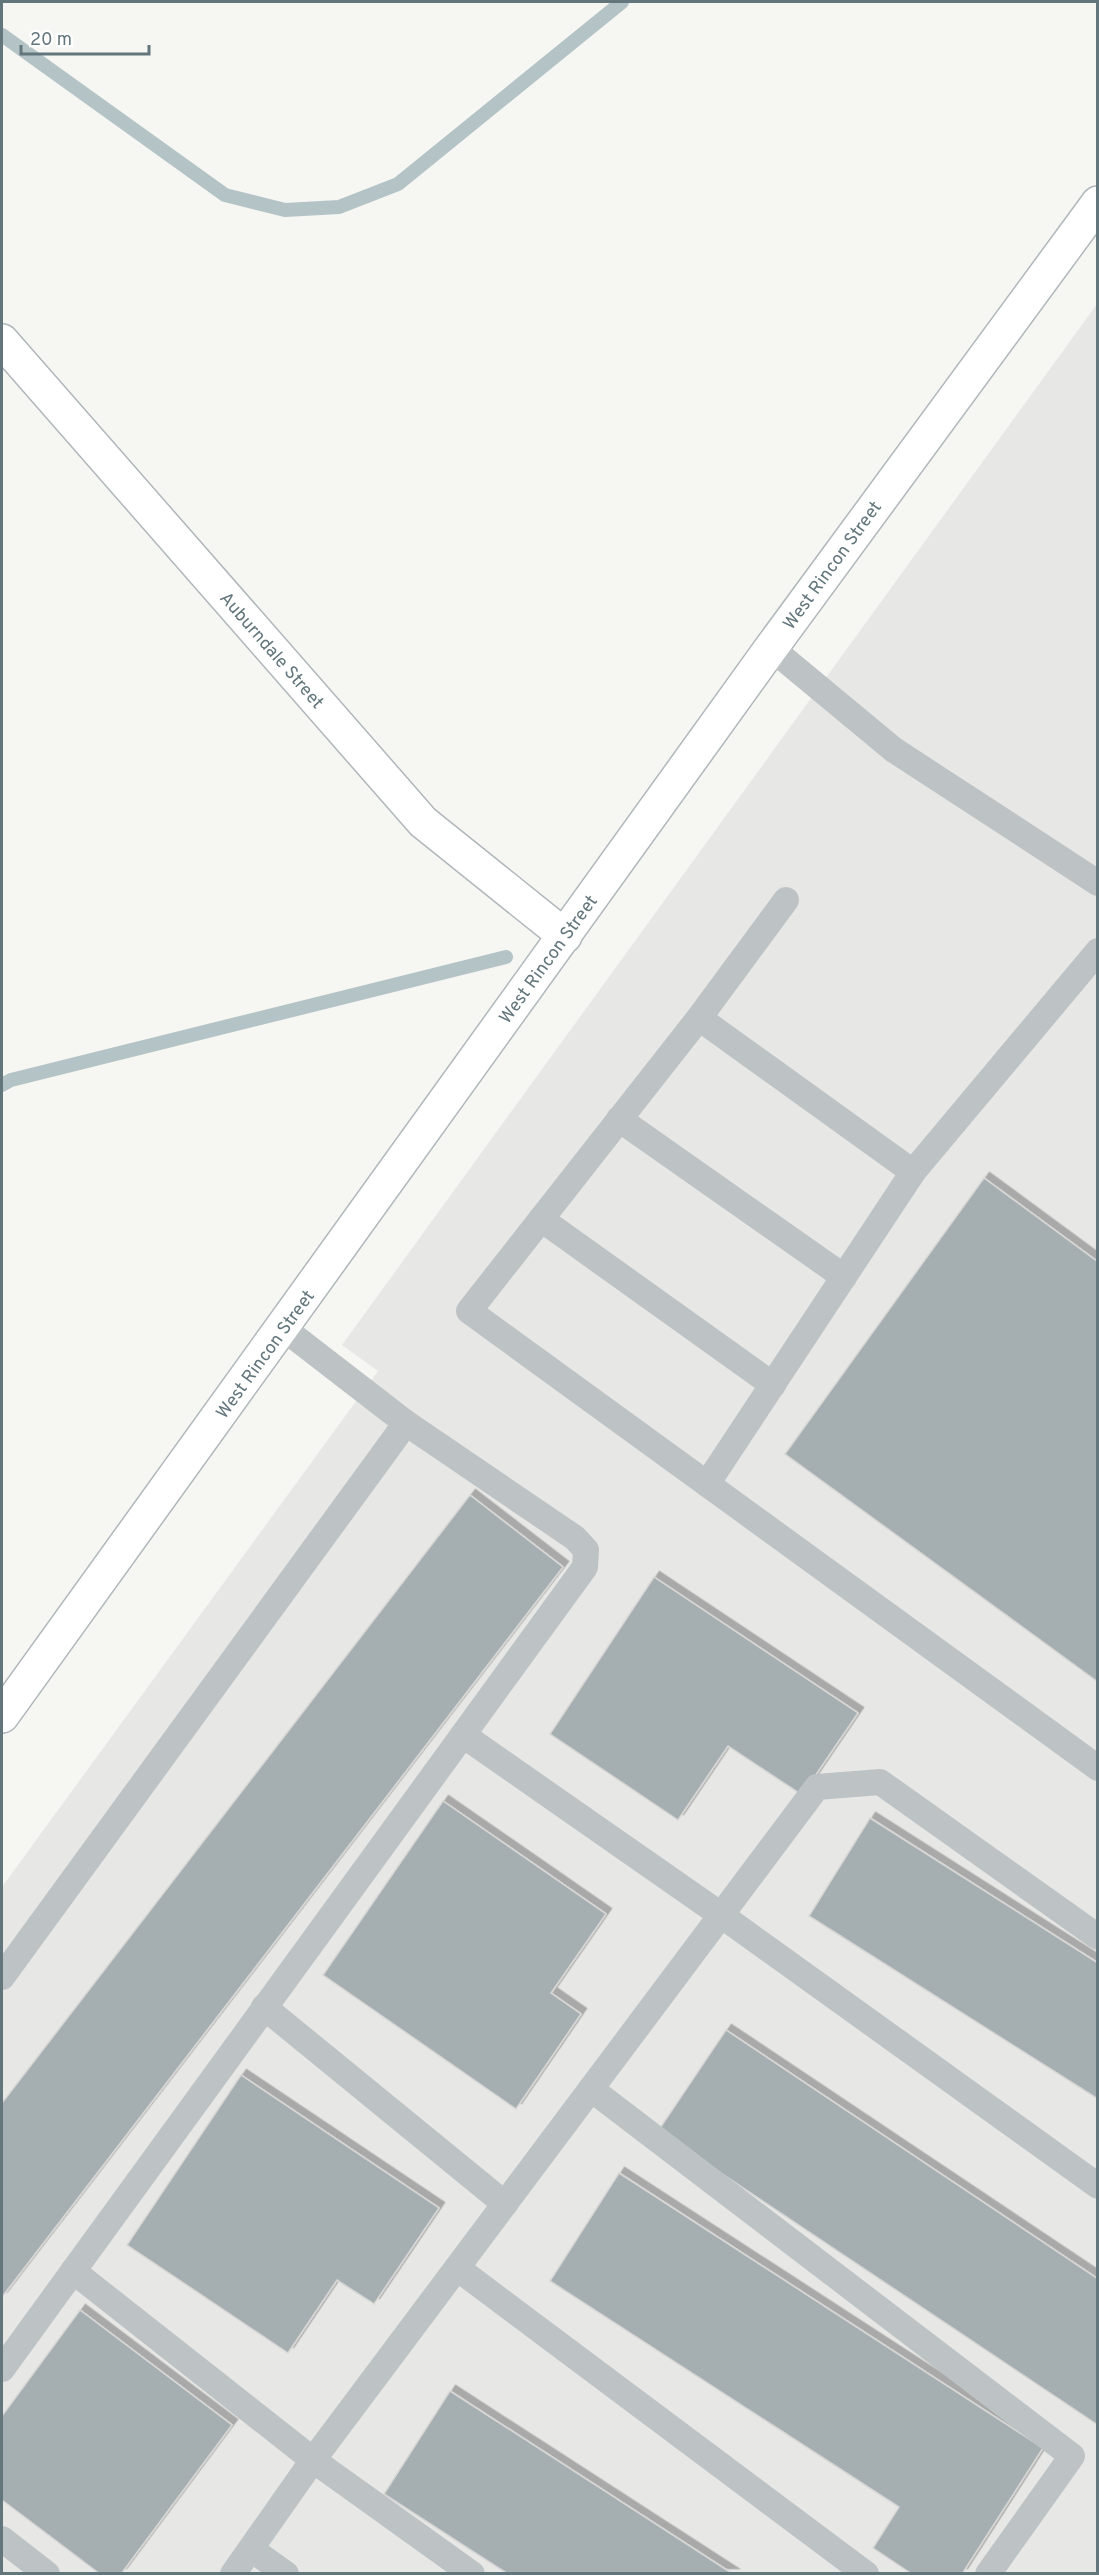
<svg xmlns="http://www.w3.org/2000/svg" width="1099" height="2575" font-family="Overpass,sans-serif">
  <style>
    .built { fill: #e7e7e6 }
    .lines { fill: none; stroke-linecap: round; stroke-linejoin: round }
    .stream { stroke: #b4c3c5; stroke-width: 14 }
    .building { fill: #a5afb2; stroke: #d8d7d6; stroke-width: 1.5; filter: url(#shadow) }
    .secondary-casing { stroke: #b0b7ba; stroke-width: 36 }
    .lane { stroke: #bdc3c5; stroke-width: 26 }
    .secondary { stroke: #fff; stroke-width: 33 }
    .labels { text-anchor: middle; stroke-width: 6; stroke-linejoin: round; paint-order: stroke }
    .street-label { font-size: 18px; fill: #63767c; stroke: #fff }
  </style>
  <defs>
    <filter id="shadow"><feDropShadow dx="5.5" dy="-5.5" stdDeviation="0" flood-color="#0004"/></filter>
  </defs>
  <rect width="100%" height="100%" fill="#f6f6f3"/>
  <path class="built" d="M1097,304V2573L2,2574V1887L378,1371L342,1345Z"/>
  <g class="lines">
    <g class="stream">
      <path d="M2,35L225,195L285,210L339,207L398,184L622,2"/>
      <path d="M2,1085L11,1080L506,957"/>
    </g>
  </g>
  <g class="building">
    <path d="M984,1178L1098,1262V1682L785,1454Z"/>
    <path d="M470,1495L563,1567L2,2297V2103Z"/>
    <path d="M654,1577L858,1713L802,1795L728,1746L678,1820L550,1734Z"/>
    <path d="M443,1801L606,1914L551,1993L581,2014L516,2109L323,1975Z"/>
    <path d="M870,1818L1098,1963V2099L809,1916Z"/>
    <path d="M726,2030L1098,2279V2425L658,2131Z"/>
    <path d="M241,2075L439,2208L374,2304L337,2280L288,2353L127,2245Z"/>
    <path d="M619,2173L1043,2448L962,2574H912L873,2548L899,2507L550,2281Z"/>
    <path d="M80,2310L232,2425L121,2574H100L2,2500V2416Z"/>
    <path d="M450,2391L733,2574H508L384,2494Z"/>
  </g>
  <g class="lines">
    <defs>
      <g id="secondary">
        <path d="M2,341L423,822L565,936"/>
        <path d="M2,1716L771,648L1098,203"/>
      </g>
    </defs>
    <use href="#secondary" class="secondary-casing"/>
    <g class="lane">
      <path d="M771,648L894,750L1098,883"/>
      <path d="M1098,951L913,1172L699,1018L469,1311L1098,1768"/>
      <path d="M699,1018L786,900"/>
      <path d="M619,1119L844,1277"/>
      <path d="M541,1219L773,1385"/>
      <path d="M707,1484L913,1172"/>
      <path d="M463,1735L721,1915L1098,2186"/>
      <path d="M2,1977L406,1423L283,1328"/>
      <path d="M264,2007L505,2204"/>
      <path d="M591,2089L1072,2456L988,2574"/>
      <path d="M457,2268L866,2574"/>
      <path d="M73,2271L313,2460L472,2574"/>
      <path d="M2,2369L585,1567L586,1550L575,1538L406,1423"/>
      <path d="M2,2539L47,2574"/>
      <path d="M251,2549L286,2574"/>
      <path d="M233,2574L313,2460L817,1787L880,1782L1098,1937"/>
    </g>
    <use href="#secondary" class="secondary"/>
  </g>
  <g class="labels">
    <g class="street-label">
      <text transform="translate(832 565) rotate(-54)" y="6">West Rincon Street</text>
      <text transform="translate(272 650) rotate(49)" y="6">Auburndale Street</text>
      <text transform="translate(548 959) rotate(-54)" y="6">West Rincon Street</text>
      <text transform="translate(265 1354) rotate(-54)" y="6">West Rincon Street</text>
    </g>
  </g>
  <rect width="1099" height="2575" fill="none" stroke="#63767c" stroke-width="6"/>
  <path d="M21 45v9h128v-9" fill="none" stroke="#63767c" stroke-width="3"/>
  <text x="30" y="45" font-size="18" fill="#63767c" stroke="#ffffff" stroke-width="4.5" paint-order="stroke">20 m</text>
</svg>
